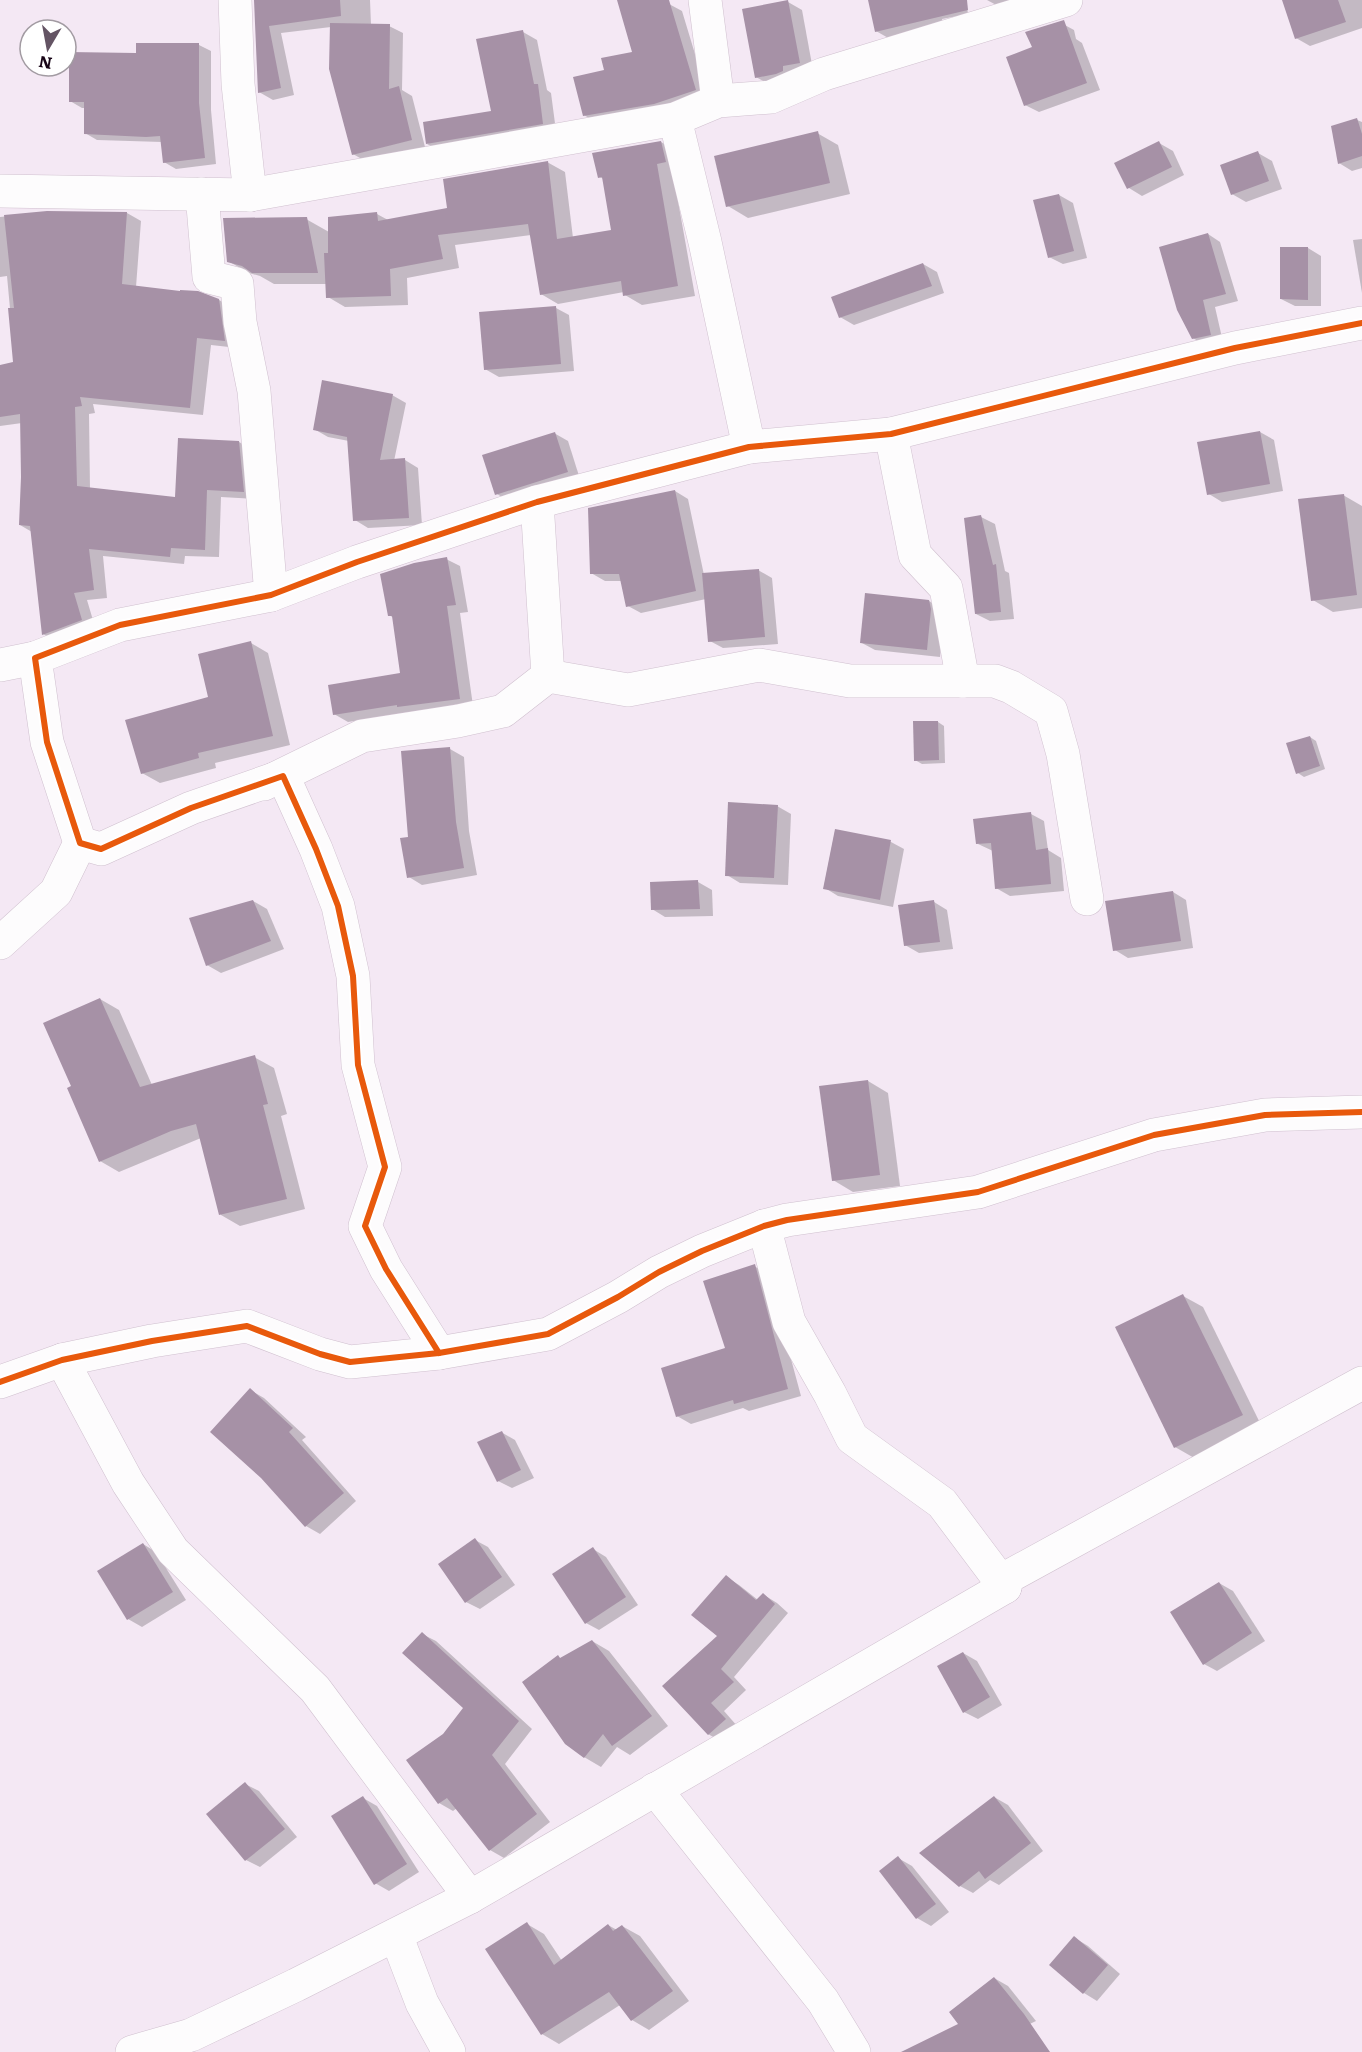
<svg xmlns="http://www.w3.org/2000/svg" width="1362" height="2052" font-family="Literata,serif">
  <style>
    .shadow { fill: #0003 }
    .building { fill: #a691a6 }
    .lines { fill: none; stroke-linecap: round; stroke-linejoin: round }
    .minor-casing { stroke: #d0c0cf; stroke-width: 34 }
    .minor { stroke: #fdfcfd; stroke-width: 33 }
    .cycleway-casing { stroke: #fff; stroke-width: 10 }
    .cycleway { stroke: #e8590c; stroke-width: 6 }
  </style>
  <rect width="100%" height="100%" fill="#f4e8f4"/>
  <g class="shadow">
    <path d="M255,0H370L371,25L389,26L403,33L402,90L412,96L425,147L367,162L353,154L331,27L281,33L294,95L273,100L259,92Z"/>
    <path d="M869,0H966L968,14L942,19L944,26L890,39L876,31Z"/>
    <path d="M987,0H1039L1000,7Z"/>
    <path d="M1283,0H1362V28L1310,46L1296,38Z"/>
    <path d="M788,2L802,10L813,70L770,85L756,77Z"/>
    <path d="M669,4L682,11L708,97L597,123L584,115L606,71L634,53Z"/>
    <path d="M1061,23L1074,30L1076,39L1082,43L1100,90L1039,112L1025,105L1034,48Z"/>
    <path d="M523,32L537,40L547,90L551,93L556,131L441,151L427,144L493,113Z"/>
    <path d="M137,44L199,45L211,51V110L216,164L176,169L164,162L162,142L97,140L85,133L86,108H82L70,101L137,54Z"/>
    <path d="M1357,120L1362,122V168L1352,171L1339,163Z"/>
    <path d="M817,133L838,145L850,194L748,218L728,206Z"/>
    <path d="M661,142L678,152L673,173L695,296L642,305L625,295L624,292L558,304L541,294L531,235L455,245L459,268L407,278L408,305L345,307L328,297L327,284H274L260,276L249,273L228,261L306,219L329,232L377,214L388,220L449,209L547,162L565,172L573,238L613,231L604,179L599,177Z"/>
    <path d="M1159,143L1173,151L1184,175L1142,196L1129,188L1116,164Z"/>
    <path d="M1258,153L1272,161L1282,189L1246,202L1232,194Z"/>
    <path d="M1059,195L1073,203L1087,258L1063,264L1049,257Z"/>
    <path d="M47,212L127,213L141,221L136,287L219,300L233,308L238,348L211,345L203,415L93,404L95,413L89,414L90,489L177,498L239,442L253,450L257,499L221,497L219,557L185,556L184,564L103,556L107,598L87,600L95,627L57,642L43,634L32,532L20,525L23,477L22,423L0,426V366L15,363L7,276L0,277V217Z"/>
    <path d="M1208,234L1220,242L1238,301L1215,307L1223,342L1206,346L1193,338Z"/>
    <path d="M1362,239V293L1353,240Z"/>
    <path d="M1308,248L1321,256V306H1295L1281,299Z"/>
    <path d="M923,264L937,272L944,293L854,325L840,317Z"/>
    <path d="M556,308L569,315L574,371L499,377L485,369Z"/>
    <path d="M392,395L406,403L394,461L405,460L418,468L422,525L368,528L355,520L349,441L328,437L314,429Z"/>
    <path d="M1260,432L1274,440L1283,491L1222,502L1209,494Z"/>
    <path d="M554,433L568,441L580,479L510,502L497,494Z"/>
    <path d="M675,491L688,499L704,575L758,570L772,578L778,644L723,648L710,641L706,599L641,613L628,606L622,581H605L591,573Z"/>
    <path d="M1343,495L1362,506V608L1333,612L1313,600Z"/>
    <path d="M981,517L995,524L1005,571L1009,573L1014,619L990,621L976,614Z"/>
    <path d="M446,559L460,566L468,612L460,613L473,706L410,712L348,722L334,714L402,674L394,618L389,615Z"/>
    <path d="M929,601L942,609L944,617L940,657L875,650L862,643Z"/>
    <path d="M251,643L268,653L290,745L215,763L216,768L160,783L142,773L210,698Z"/>
    <path d="M938,722L944,726L945,763L922,764L915,760Z"/>
    <path d="M1310,737L1316,741L1325,769L1304,777L1298,773Z"/>
    <path d="M450,749L464,757L469,831L477,875L422,885L409,877V838Z"/>
    <path d="M777,806L791,814L788,885L740,883L727,875Z"/>
    <path d="M1031,814L1044,821L1048,850L1061,858L1064,891L1010,896L996,888L993,851L978,844Z"/>
    <path d="M836,831L891,842L904,849L893,907L838,896L825,888Z"/>
    <path d="M698,882L712,890L713,916L665,917L652,909Z"/>
    <path d="M1173,892L1186,900L1193,948L1128,958L1115,950Z"/>
    <path d="M253,901L267,909L284,949L221,973L207,965Z"/>
    <path d="M934,902L947,910L953,949L919,953L905,945Z"/>
    <path d="M100,999L119,1010L152,1085L254,1057L274,1068L287,1114L281,1116L305,1209L240,1226L221,1215L201,1138L119,1172L100,1161L73,1086Z"/>
    <path d="M868,1081L888,1093L900,1186L853,1192L833,1180L821,1087Z"/>
    <path d="M754,1266L768,1274L801,1396L749,1411L743,1408L691,1424L677,1416L727,1349Z"/>
    <path d="M1183,1296L1203,1307L1262,1427L1196,1459L1175,1447Z"/>
    <path d="M250,1390L264,1398L306,1437L302,1440L356,1501L320,1534L306,1526Z"/>
    <path d="M501,1432L515,1440L534,1478L512,1488L498,1481Z"/>
    <path d="M475,1540L488,1547L515,1585L480,1609L466,1602Z"/>
    <path d="M143,1544L156,1552L186,1600L142,1627L128,1619Z"/>
    <path d="M593,1549L606,1557L638,1605L599,1630L586,1623Z"/>
    <path d="M726,1577L739,1585L758,1600L764,1595L777,1603L788,1613L734,1677L746,1690L724,1711L738,1727L722,1742L708,1734L664,1686L719,1636Z"/>
    <path d="M1219,1583L1233,1591L1265,1641L1217,1671L1204,1664Z"/>
    <path d="M422,1634L436,1641L532,1729L505,1764L550,1822L504,1858L490,1850L457,1808L453,1811L439,1803L444,1735L465,1708Z"/>
    <path d="M592,1641L609,1651L668,1726L630,1755L617,1747L601,1767L584,1757L558,1657L562,1659Z"/>
    <path d="M963,1653L977,1661L1002,1705L978,1719L964,1712Z"/>
    <path d="M245,1784L259,1791L297,1837L260,1867L246,1860Z"/>
    <path d="M994,1797L1008,1805L1043,1851L999,1885L990,1880L973,1893L960,1886Z"/>
    <path d="M363,1798L377,1806L419,1872L389,1891L375,1883Z"/>
    <path d="M898,1858L912,1866L949,1912L931,1926L917,1918L881,1871Z"/>
    <path d="M527,1924L544,1934L562,1961L608,1925L617,1930L622,1926L640,1936L689,2001L649,2030L632,2020L620,2005L559,2044L542,2034Z"/>
    <path d="M1075,1938L1088,1946L1120,1974L1097,2001L1084,1993L1051,1965Z"/>
    <path d="M994,1978L1008,1986L1036,2021L985,2045Z"/>
  </g>
  <g class="building">
    <path d="M254,0H340L341,16L269,26L281,88L258,93Z"/>
    <path d="M617,0H669L696,90L654,104L583,116L573,77L604,70L601,58L632,52Z"/>
    <path d="M788,0L800,63L783,66V71L776,74L755,78L742,9Z"/>
    <path d="M868,0H967L968,10L875,32Z"/>
    <path d="M1282,0H1338L1346,22L1295,39Z"/>
    <path d="M1064,20L1087,83L1024,106L1006,57L1032,47L1025,32Z"/>
    <path d="M330,23L390,24L389,89L399,86L412,140L352,155L329,69Z"/>
    <path d="M523,30L534,84H538L543,124L426,144L423,122L491,111L476,39Z"/>
    <path d="M136,43H199V103L205,158L163,163L160,136L146,137L84,134V102H69V52L136,53Z"/>
    <path d="M1357,118L1362,134V156L1338,164L1331,126Z"/>
    <path d="M818,131L830,183L726,207L714,156Z"/>
    <path d="M661,141L666,162L657,164L678,286L623,296L621,281L540,295L528,224L438,235L443,259L390,269L391,296L326,298L324,253H328V217L377,212L378,221L447,208L443,179L548,161L557,239L611,230L602,177L598,178L592,153Z"/>
    <path d="M1159,141L1172,167L1127,189L1114,163Z"/>
    <path d="M1258,151L1269,181L1231,195L1220,165Z"/>
    <path d="M1059,194L1074,251L1048,258L1033,200Z"/>
    <path d="M47,211L127,212L122,284L180,291V290L198,291L219,299L225,341L197,338L190,408L80,397L82,406L75,407L77,486L175,497L178,438L239,441L244,492L207,490L205,550L171,548L170,557L89,549L94,590L74,593L82,620L42,635L30,526L19,525L21,477L20,414L0,417V365L13,362L8,308H14L4,215Z"/>
    <path d="M307,217L318,273H252L242,266L227,262L223,218Z"/>
    <path d="M1208,233L1226,294L1203,300L1211,335L1192,339L1177,310L1159,247Z"/>
    <path d="M1280,247H1308V300L1280,299Z"/>
    <path d="M923,263L932,286L839,318L831,297Z"/>
    <path d="M556,306L561,364L484,370L479,312Z"/>
    <path d="M322,380L393,394L380,460L405,458L409,518L353,521L347,437L313,430Z"/>
    <path d="M1260,431L1270,484L1207,495L1197,442Z"/>
    <path d="M555,432L568,472L495,495L482,455Z"/>
    <path d="M675,490L696,591L626,607L619,574H590L588,508Z"/>
    <path d="M1344,494L1357,595L1311,601L1298,499Z"/>
    <path d="M981,515L993,565L996,564L1001,612L975,614L964,518Z"/>
    <path d="M447,557L456,605L447,606L460,699L397,707V705L333,715L328,685L400,673L392,616H388L380,574L414,563Z"/>
    <path d="M759,569L765,637L708,642L702,573Z"/>
    <path d="M865,593L929,600L931,609L927,650L860,643Z"/>
    <path d="M251,641L273,736L198,753L199,758L141,774L125,720L208,697L198,654Z"/>
    <path d="M913,721H938L939,760L914,761Z"/>
    <path d="M1310,736L1320,766L1296,774L1286,743Z"/>
    <path d="M450,747L456,822L464,868L407,878L400,838L408,837L401,751Z"/>
    <path d="M728,802L778,805L774,878L725,876Z"/>
    <path d="M1031,812L1036,850L1048,848L1051,884L995,889L991,843L976,844L973,819Z"/>
    <path d="M835,829L891,840L880,900L823,889Z"/>
    <path d="M698,880L700,909L651,910L650,882Z"/>
    <path d="M1173,891L1181,941L1113,951L1105,901Z"/>
    <path d="M253,900L271,941L206,966L189,918Z"/>
    <path d="M934,900L940,942L904,946L898,905Z"/>
    <path d="M100,998L140,1087L255,1055L268,1104L263,1105L287,1199L219,1215L196,1124L171,1131L99,1162L67,1088L71,1086L43,1023Z"/>
    <path d="M868,1080L880,1175L832,1181L819,1086Z"/>
    <path d="M755,1264L788,1389L734,1404L733,1400L676,1417L661,1368L725,1348L703,1281Z"/>
    <path d="M1183,1294L1243,1415L1174,1448L1115,1327Z"/>
    <path d="M250,1388L293,1428L289,1432L344,1493L305,1527L261,1478L210,1432Z"/>
    <path d="M502,1431L521,1470L497,1482L477,1442Z"/>
    <path d="M475,1538L502,1577L465,1603L438,1564Z"/>
    <path d="M143,1543L173,1592L127,1620L97,1571Z"/>
    <path d="M593,1547L626,1597L585,1624L552,1574Z"/>
    <path d="M726,1575L756,1600L763,1593L775,1604L721,1669L734,1682L711,1703L726,1719L708,1735L662,1686L717,1636L691,1615Z"/>
    <path d="M1219,1582L1252,1633L1203,1665L1170,1612Z"/>
    <path d="M422,1632L519,1721L492,1755L537,1814L489,1851L447,1798L438,1804L406,1760L443,1734L463,1708L402,1653Z"/>
    <path d="M592,1640L652,1716L612,1746L603,1734L584,1758L565,1744L522,1682L558,1655L560,1658Z"/>
    <path d="M963,1652L990,1697L963,1713L937,1666Z"/>
    <path d="M245,1782L285,1829L245,1861L206,1814Z"/>
    <path d="M363,1796L407,1864L374,1885L331,1816Z"/>
    <path d="M994,1796L1031,1843L985,1879L979,1871L959,1887L919,1853Z"/>
    <path d="M898,1856L936,1904L916,1919L879,1871Z"/>
    <path d="M527,1922L554,1965L608,1924L613,1931L622,1925L673,1991L631,2021L609,1992L541,2035L485,1949Z"/>
    <path d="M1074,1936L1108,1965L1083,1994L1049,1965Z"/>
    <path d="M994,1977L1024,2014L1050,2052H901L958,2024L949,2012Z"/>
  </g>
  <g class="lines">
    <defs>
      <g id="minor">
        <path d="M235,0L238,84L250,195"/>
        <path d="M705,0L718,101"/>
        <path d="M675,119L705,242L749,447"/>
        <path d="M0,191L250,195L675,119L718,101L771,97L824,74L1066,0"/>
        <path d="M202,194L209,277L237,284L240,322L254,391L271,595"/>
        <path d="M891,434L915,555L946,588L963,681"/>
        <path d="M0,665L35,658"/>
        <path d="M548,676L628,690L759,665L850,681H995L1011,687L1051,711L1063,754L1087,899"/>
        <path d="M264,784L362,736L458,721L503,711L548,676L537,502"/>
        <path d="M0,943L56,892L80,843"/>
        <path d="M764,1226L789,1322L830,1394L852,1438L942,1503L1005,1587"/>
        <path d="M439,1353L386,1269L365,1226L385,1167L358,1065L353,976L338,906L316,849L283,776L191,808L101,849L80,843L47,742L35,658L120,625L271,595L357,562L537,502L749,447L891,434L1235,348L1362,323"/>
        <path d="M62,1360L128,1483L173,1551L315,1689L470,1897"/>
        <path d="M0,1382L62,1360L152,1341L247,1326L320,1354L350,1362L439,1353L548,1334L618,1297L659,1272L702,1251L764,1226L787,1220L978,1192L1154,1135L1265,1115L1362,1112"/>
        <path d="M655,1789L823,2001L854,2052"/>
        <path d="M396,1935L422,2003L449,2052"/>
        <path d="M132,2052L191,2035L296,1985L470,1897L1005,1587L1006,1578L1362,1383"/>
      </g>
    </defs>
    <use href="#minor" class="minor-casing"/>
    <use href="#minor" class="minor"/>
    <defs>
      <g id="cycleway">
        <path d="M439,1353L386,1269L365,1226L385,1167L358,1065L353,976L338,906L316,849L283,776L191,808L101,849L80,843L47,742L35,658L120,625L271,595L357,562L537,502L749,447L891,434L1235,348L1362,323"/>
        <path d="M0,1382L62,1360L152,1341L247,1326L320,1354L350,1362L439,1353L548,1334L618,1297L659,1272L702,1251L764,1226L787,1220L978,1192L1154,1135L1265,1115L1362,1112"/>
      </g>
    </defs>
    <use href="#cycleway" class="cycleway-casing"/>
    <use href="#cycleway" class="cycleway"/>
  </g>
  <g transform="translate(48 48) rotate(190)"><circle r="28" fill="#ffffff" stroke="#a29ba2" stroke-width="1.5"/>
  <path d="M0-4.5L10 22L0 15L-10 22Z" fill="#645464"/>
  <text y="-9" font-size="16" font-weight="bold" text-anchor="middle" fill="#170416">N</text>
  </g>
</svg>
